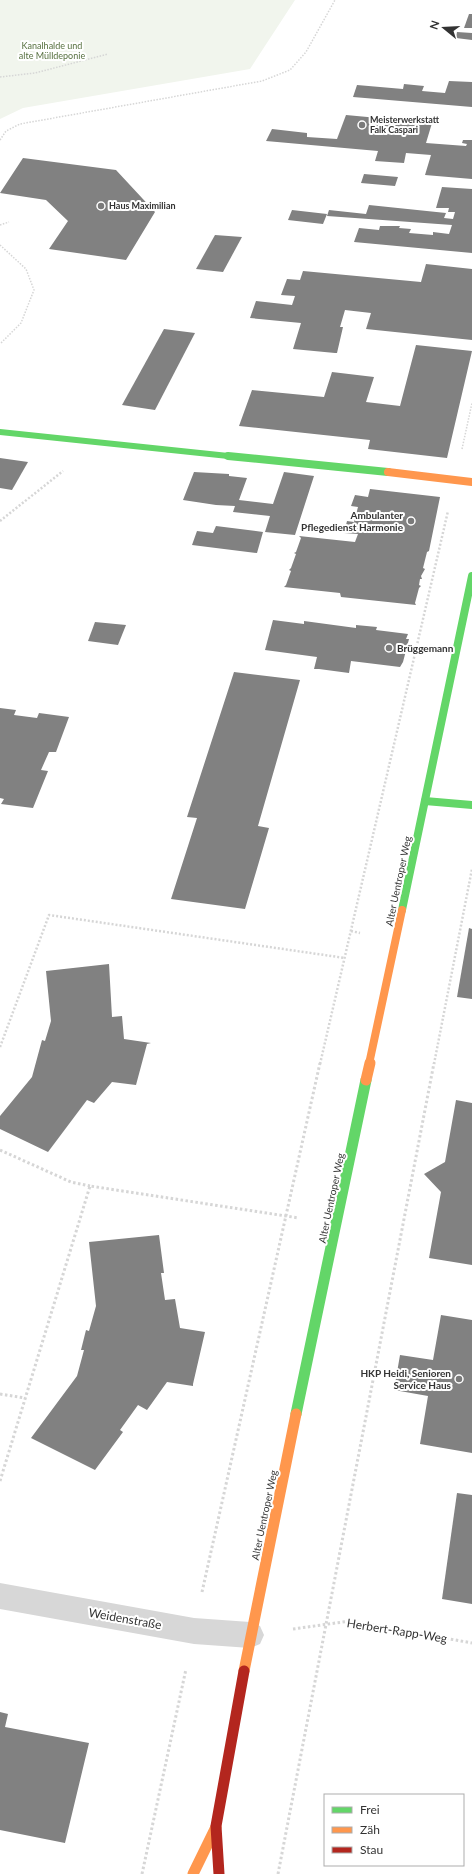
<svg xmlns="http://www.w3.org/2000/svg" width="472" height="1874" font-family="Lato,sans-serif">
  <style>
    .green { fill: #f1f5ed }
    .building { fill: #818181 }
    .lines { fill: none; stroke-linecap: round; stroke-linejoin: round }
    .path-far2 { stroke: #d6d6d6; stroke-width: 1.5; stroke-dasharray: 1.5 1.5; stroke-linecap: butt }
    .path-far1 { stroke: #d6d6d6; stroke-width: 2.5; stroke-dasharray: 2 2; stroke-linecap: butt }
    .path { stroke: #d6d6d6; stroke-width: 3; stroke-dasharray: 2.5 2.5; stroke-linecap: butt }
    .street { fill: #d7d7d7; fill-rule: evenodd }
    .fast-far2 { stroke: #63d668; stroke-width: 6 }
    .fast-far1 { stroke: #63d668; stroke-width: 8 }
    .fast { stroke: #63d668; stroke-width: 11 }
    .slow-far1 { stroke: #ff974d; stroke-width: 8 }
    .slow { stroke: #ff974d; stroke-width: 11 }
    .jam { stroke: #b3261e; stroke-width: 11 }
    .poi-dot { fill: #7a7a7a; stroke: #fff; stroke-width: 1.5 }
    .labels { text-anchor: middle; stroke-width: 4; stroke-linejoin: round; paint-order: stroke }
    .far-park-label { font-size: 9px; fill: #56703f; stroke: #fff }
    .far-poi-label { font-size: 9px; font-weight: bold; fill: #333; stroke: #fff; text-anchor: start }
    .poi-label { font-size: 10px; font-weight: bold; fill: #333; stroke: #fff; text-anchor: end }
    .street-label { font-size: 10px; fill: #333; stroke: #fff }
    .near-street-label { font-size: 12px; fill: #333; stroke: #fff }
  </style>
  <rect width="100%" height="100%" fill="#fff"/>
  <path class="green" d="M0,0H295L250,69L23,108L0,119Z"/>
  <g class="building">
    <path d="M469,14H472V28H464Z"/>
    <path d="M457,32L472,33V40L456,38Z"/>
    <path d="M449,81L472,82V107L353,97L357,85L403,89L404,84L424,86L422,91L445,93Z"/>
    <path d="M346,115L432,123L426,143L466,146L467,144L462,143L463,140H472V179L425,175L431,155L406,153L404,163L375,161L378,151L266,141L272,129L307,133V137L337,139Z"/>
    <path d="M23,158L116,170L155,212L126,260L49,249L68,221L46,200L0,193Z"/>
    <path d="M364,174L398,177L395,186L361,183Z"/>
    <path d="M442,187L472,189V253L354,242L359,228L379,230L380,226H400L399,228L411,229L409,233L433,235V232L449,234L452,225L327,216L329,210L366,214L369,205L446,213L444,218L453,219L455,212H448L449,208H436Z"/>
    <path d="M292,210L327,214L323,224L288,220Z"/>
    <path d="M215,235L242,237L223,272L196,269Z"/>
    <path d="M426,264L472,269V340L366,329L371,313L345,310L340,327H343L337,353H335L293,349L301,323L250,318L256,301L292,305L295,296L281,295L287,279L300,280L303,271L421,282Z"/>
    <path d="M164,329L195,333L155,410L122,405Z"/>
    <path d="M416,345L472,351L447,458L368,449L370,440L239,426L252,390L324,397L332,372L374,377L366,402L400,406Z"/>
    <path d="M0,458L28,462L12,490L0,488Z"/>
    <path d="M194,472L229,474V476L247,478L239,500L273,504L284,472L314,476L295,535L265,532L270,516L233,512L235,506L216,505L183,500Z"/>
    <path d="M370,489L440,497L429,551L427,552L423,568L425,569L421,576L422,579H420L419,585L421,586L419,588L415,603L416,605L341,597L340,593L284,587L286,585L291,571L289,570L291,568L296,554L294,553L296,552L301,538L299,536L355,542L358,534L344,533L347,521L354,522L358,507L351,506L355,495L368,497Z"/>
    <path d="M216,526L263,532L257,553L192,545L197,531L213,533Z"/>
    <path d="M273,620L304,624V621L356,628V625L377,627L376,630L408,634L406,639H409L403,662L400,667L351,661L349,673L319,669H314L317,657L265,650Z"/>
    <path d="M95,622L126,625L118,645L88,641Z"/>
    <path d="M234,672L300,680L258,826L269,828L245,909L171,899L197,818L187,817Z"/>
    <path d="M0,708L16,710L14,715L37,718L39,713L69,717L56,752H49L41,770L48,771L33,808L1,804L4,799L0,798Z"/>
    <path d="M469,928L472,929V999L457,997Z"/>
    <path d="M109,964L112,1017L122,1016L124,1039L151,1043L147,1044L136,1085L112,1082L94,1103L87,1100L48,1152L0,1129V1116L32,1077L42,1040L45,1041L51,1021L46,971Z"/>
    <path d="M456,1100L472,1103V1265L429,1258L441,1192L424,1174L445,1162Z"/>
    <path d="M159,1235L164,1273H161L165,1300L175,1299L180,1328L205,1332L193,1384V1386L167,1382L147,1410L138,1405L120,1430L123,1432L95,1470L31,1438L77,1376L84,1350H81L86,1330L89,1331L96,1306L89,1242Z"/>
    <path d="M441,1315L472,1320V1453L420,1444L428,1396L394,1390L400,1355L433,1360Z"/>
    <path d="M457,1493L472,1495V1604L442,1599Z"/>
    <path d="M0,1712L8,1714L5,1727L89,1743L65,1843L0,1830Z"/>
  </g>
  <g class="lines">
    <g class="path-far2">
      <path d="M0,77L35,73L108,54"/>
      <path d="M0,140L6,131L20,124L262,81L290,70L306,52L335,0"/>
      <path d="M0,225L9,222"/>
      <path d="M0,245L26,269L34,290L21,323L0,344"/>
      <path d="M462,449L472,403"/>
    </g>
    <g class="path-far1">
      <path d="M0,521L63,471"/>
      <path d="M351,931L360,933"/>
      <path d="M0,1047L49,915L345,958"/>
      <path d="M320,1064L448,511"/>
      <path d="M434,1064L472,869"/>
    </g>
    <g class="path">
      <path d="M0,1150L71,1182L90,1186"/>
      <path d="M0,1394L25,1398"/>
      <path d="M0,1481L90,1186L299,1218"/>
      <path d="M202,1592L320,1063"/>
      <path d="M293,1629L350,1621L472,1643"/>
      <path d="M142,1874L186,1669"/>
      <path d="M278,1874L434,1063"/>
    </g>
    <path class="street" d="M0,1583L194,1618L250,1622L260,1626L264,1635L260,1644L250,1648L194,1644L0,1609Z"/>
    <path class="fast-far2" d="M0,432L238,457"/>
    <g class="fast-far1">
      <path d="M228,456L388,472"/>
      <path d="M425,801L472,805"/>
      <path d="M402,910L472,576"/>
    </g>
    <path class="fast" d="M296,1414L366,1080"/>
    <g class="slow-far1">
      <path d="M388,472L472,482"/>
      <path d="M369,1064L402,910"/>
    </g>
    <g class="slow">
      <path d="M366,1080L370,1063"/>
      <path d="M244,1671L296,1414"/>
      <path d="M193,1874L216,1827"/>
    </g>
    <path class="jam" d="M219,1874L216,1826L244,1671"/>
  </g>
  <g class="poi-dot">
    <circle cx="362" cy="125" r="4"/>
    <circle cx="101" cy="206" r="4"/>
    <circle cx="411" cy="521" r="4"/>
    <circle cx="389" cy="648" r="4"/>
    <circle cx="459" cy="1379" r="4"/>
  </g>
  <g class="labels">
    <g class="far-park-label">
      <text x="52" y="49">Kanalhalde und<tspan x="52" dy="10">alte Mülldeponie</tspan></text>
    </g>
    <g class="far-poi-label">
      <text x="370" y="123">Meisterwerkstatt<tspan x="370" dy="10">Falk Caspari</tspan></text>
      <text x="109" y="209">Haus Maximilian</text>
    </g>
    <g class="poi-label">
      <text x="403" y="519">Ambulanter<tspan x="403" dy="12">Pflegedienst Harmonie</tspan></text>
      <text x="397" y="652" text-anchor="start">Brüggemann</text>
      <text x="451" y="1377">HKP Heidi, Senioren<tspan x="451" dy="12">Service Haus</tspan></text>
    </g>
    <g class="street-label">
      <text transform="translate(398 881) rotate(-78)" y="4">Alter Uentroper Weg</text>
      <text transform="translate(331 1198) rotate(-78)" y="4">Alter Uentroper Weg</text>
      <text transform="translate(264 1515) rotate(-78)" y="4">Alter Uentroper Weg</text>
    </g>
    <g class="near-street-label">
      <text transform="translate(125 1619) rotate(10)" y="4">Weidenstraße</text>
      <text transform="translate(397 1631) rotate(9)" y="4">Herbert-Rapp-Weg</text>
    </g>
  </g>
  <rect x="324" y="1794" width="140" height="72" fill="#ffffff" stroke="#adadad"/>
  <rect x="332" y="1807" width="20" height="6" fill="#63d668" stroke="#adadad"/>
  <text x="360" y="1814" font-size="12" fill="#333333">Frei</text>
  <rect x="332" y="1827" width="20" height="6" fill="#ff974d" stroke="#adadad"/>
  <text x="360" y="1834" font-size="12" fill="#333333">Zäh</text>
  <rect x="332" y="1847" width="20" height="6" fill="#b3261e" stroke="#adadad"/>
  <text x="360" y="1854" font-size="12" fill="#333333">Stau</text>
  <g transform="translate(444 28) rotate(288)" stroke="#ffffff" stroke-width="3" paint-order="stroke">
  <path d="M0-3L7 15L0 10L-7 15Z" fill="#333333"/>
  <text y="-6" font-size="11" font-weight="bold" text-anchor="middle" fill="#333333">N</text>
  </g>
</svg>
